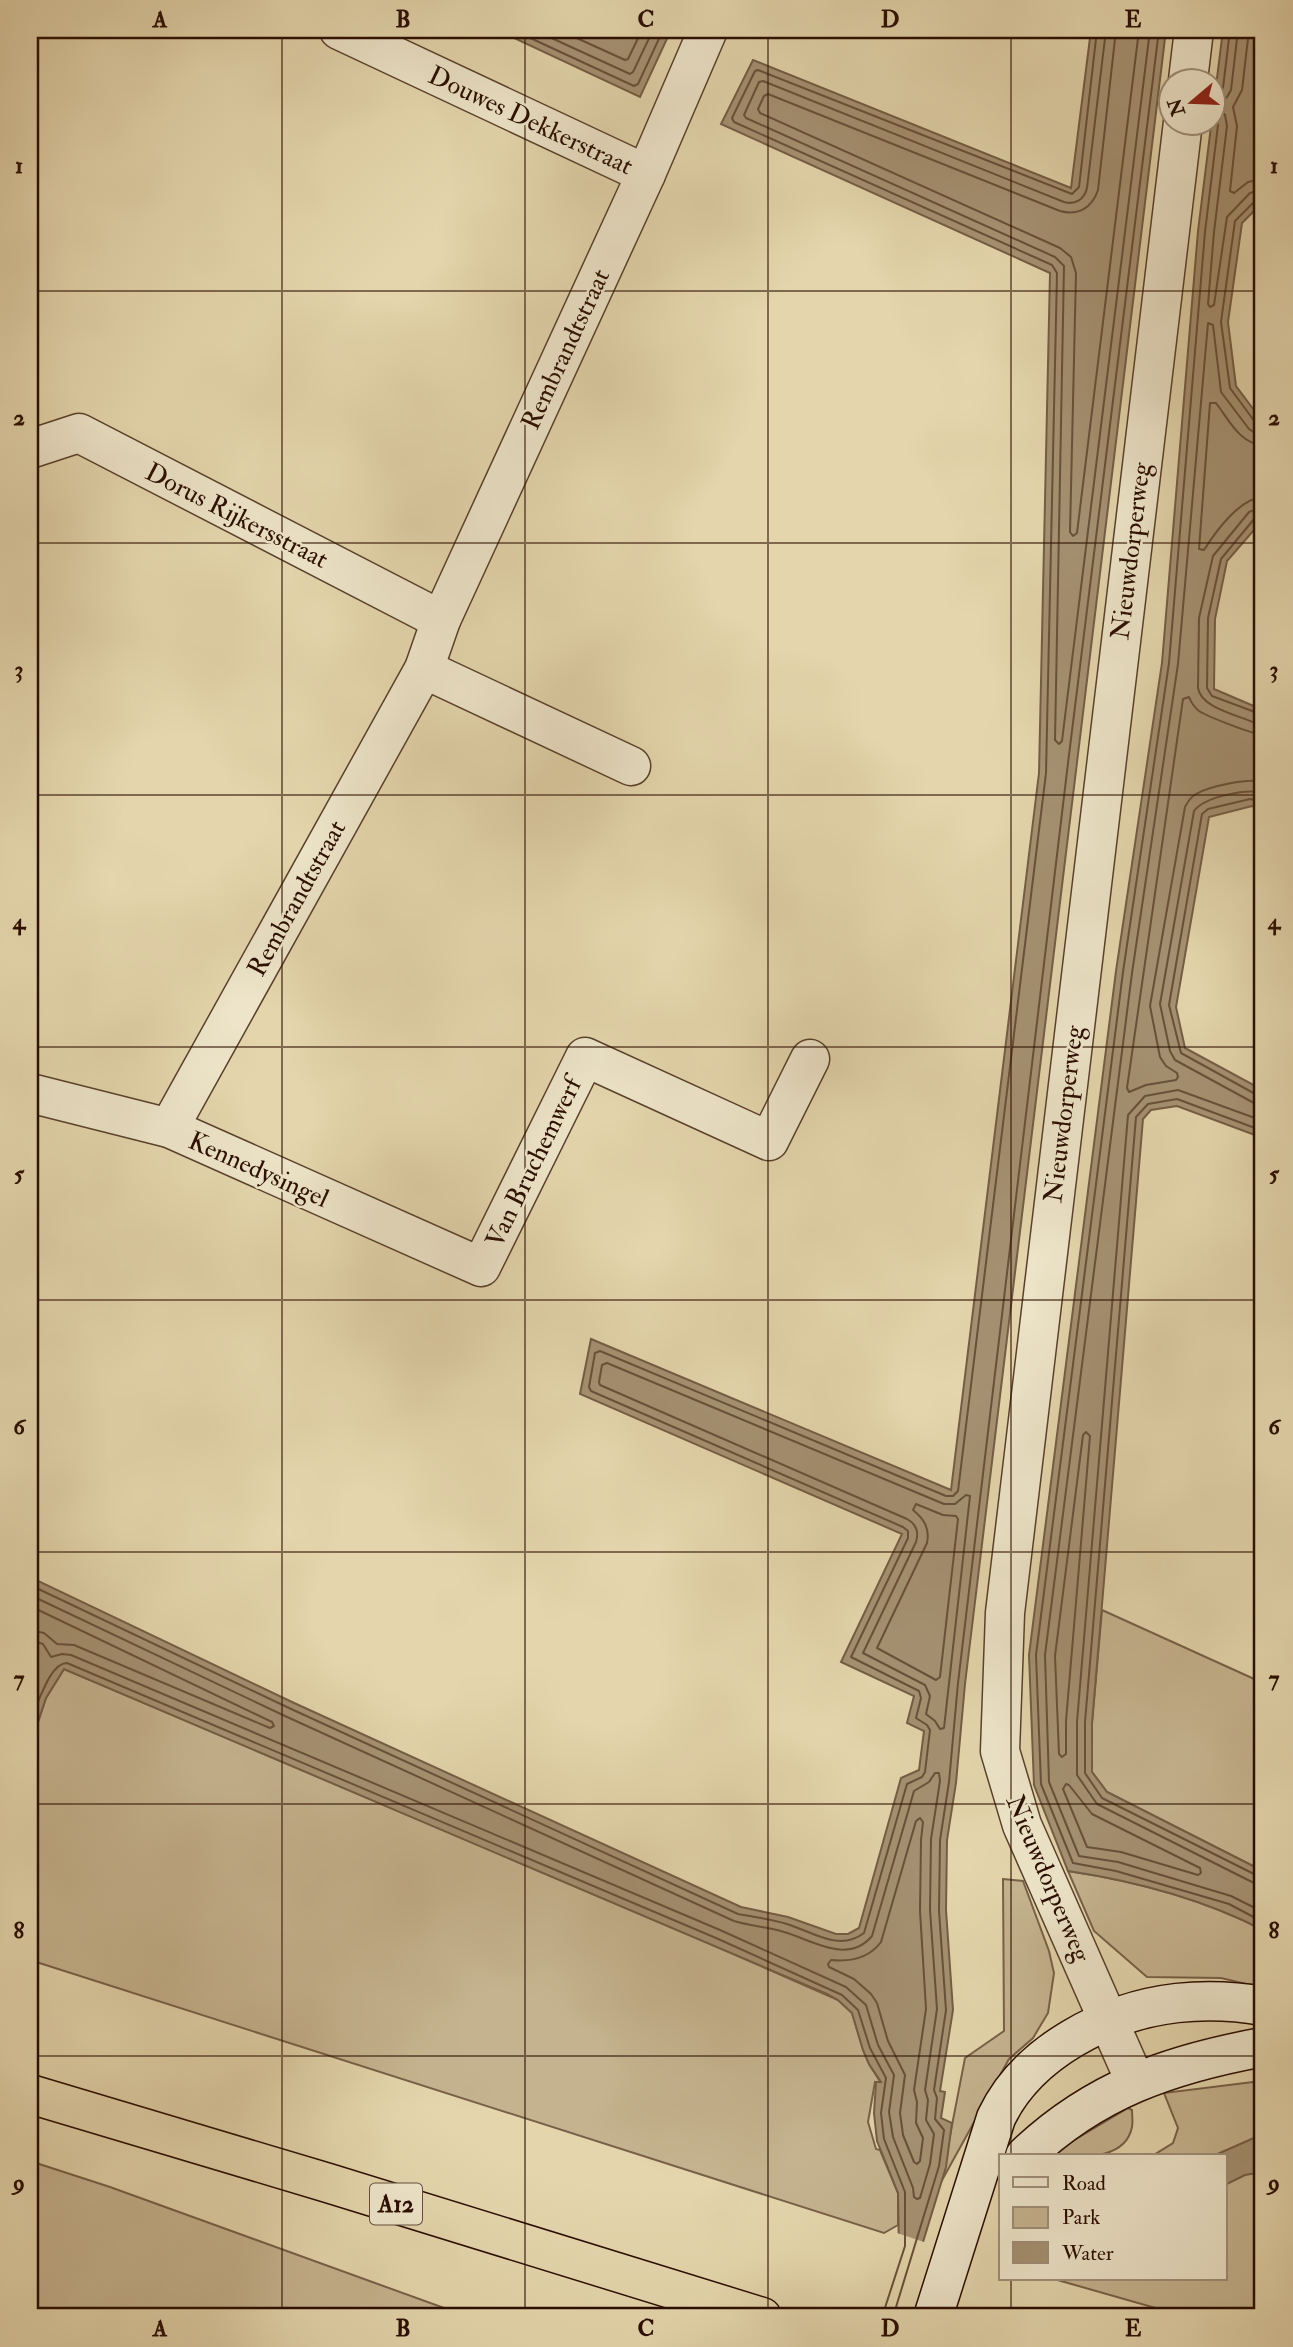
<svg xmlns="http://www.w3.org/2000/svg" width="1293" height="2347" font-family="'IM FELL Double Pica',serif">
  <style>
    .green { fill: #c5b38f; stroke: #786048; stroke-width: 2 }
    .water { fill: #a59172; stroke: #745d44; stroke-width: 2 }
    .pier { fill: #e4d5ac }
    .lines { fill: none; stroke-linecap: round; stroke-linejoin: round }
    .shore { stroke: #685039; stroke-width: 2 }
    .minor-casing { stroke: #59402b; stroke-width: 41 }
    .secondary-casing { stroke: #2b0e00; stroke-width: 41 }
    .motorway-casing { stroke: #2b0e00; stroke-width: 41 }
    .minor { stroke: #ede4c9; stroke-width: 38 }
    .secondary { stroke: #ede4c9; stroke-width: 38 }
    .motorway { stroke: #e4d5ac; stroke-width: 38 }
    .grid { fill: none; stroke: #2b0e00; stroke-width: 2; stroke-opacity: 0.55 }
    .labels { text-anchor: middle; stroke-width: 5; stroke-linejoin: round; paint-order: stroke }
    .shield { fill: #ede4c9; stroke: #654e3c; stroke-width: 2 }
    .shield-label { font-size: 24px; font-weight: bold; fill: #2b0e00 }
    .street-label { font-size: 26px; fill: #2b0e00; stroke: #ede4c9 }
    .neatline { fill: none; stroke: #2b0e00; stroke-width: 2.5 }
    .grid-label { font-size: 23px; text-anchor: middle; font-weight: bold; fill: #2b0e00 }
  </style>
  <rect width="100%" height="100%" fill="#e4d5ac"/>
  <filter id="stains"><feTurbulence type="fractalNoise" baseFrequency=".00286" numOctaves="4"/><feColorMatrix values="0 0 0 0 .2 0 0 0 0 .09 0 0 0 0 .02 0 0 0 .5 -.17"/></filter>
  <radialGradient id="worn" r=".72"><stop offset=".6" stop-color="#630" stop-opacity="0"/><stop offset="1" stop-color="#630" stop-opacity=".3"/></radialGradient>
  <g class="green">
    <path d="M1102,1610L1263,1683V1871L1107,1792L1092,1772V1723Z"/>
    <path d="M64,1669L713,1945L838,2000L852,2013L863,2050L869,2064L881,2083L875,2082L868,2122L876,2149L880,2150L898,2193V2225L884,2233L30,1960V1729L38,1722L46,1698Z"/>
    <path d="M1068,1871C1135,1881 1203,1899 1263,1930V1988L1221,1978L1147,1977L1094,1931Z"/>
    <path d="M1003,1879L1023,1881L1049,1951L1054,1973L1048,2013L1033,2038L1009,2059L941,2182L965,2058L1004,2031Z"/>
    <path d="M1253,2082L1263,2084V2317H1187L1054,2279H1225V2156H1152L1173,2143L1178,2128L1164,2093Z"/>
    <path d="M1128,2108L1132,2110C1132,2115 1133,2122 1132,2127C1125,2162 1078,2156 1053,2156L1071,2142Z"/>
    <path d="M30,2161L110,2187L469,2317H30Z"/>
  </g>
  <g class="water">
    <path d="M497,30H671L640,97Z"/>
    <path d="M1091,30H1166L965,1684L956,1783L947,1840L946,1910L953,2010L940,2091L945,2092L941,2118L952,2123L946,2167L900,2317L898,2193L877,2141L874,2113L876,2082H881L869,2064L863,2050L852,2013L838,2000L827,1994L64,1669L46,1698L38,1722L30,1729V1667L34,1657L30,1655V1577L292,1702L741,1907L788,1917L836,1934H848L859,1928L901,1778L919,1770L924,1731L907,1723L914,1696L841,1662L902,1534L580,1394L591,1339L951,1490L1039,773L1050,273L721,124L753,60L1071,188Z"/>
    <path d="M1223,30H1263V202L1242,223L1228,322L1236,386L1263,422V523H1260L1227,561L1215,619L1214,689L1263,710V809L1252,806L1209,817L1176,1007L1185,1048L1263,1090V1138L1177,1106L1151,1110L1143,1119L1092,1723V1772L1107,1792L1263,1871V1930C1203,1899 1135,1881 1068,1871L1034,1785L1029,1655L1116,971L1162,663L1198,231Z"/>
    <path d="M1256,2137H1263V2172L1245,2175L1225,2185V2156H1213Z"/>
  </g>
  <path class="pier" d="M894,2232L927,2243L903,2317H871L894,2244Z"/>
  <g class="lines">
    <g class="shore">
      <path d="M513,30L634,86L638,84L663,30"/>
      <path d="M534,30L630,74L633,72L653,30"/>
      <path d="M559,30L625,60L628,59L642,30"/>
      <path d="M1106,30L1087,188C1084,200 1075,205 1064,202L763,81L759,82L744,115L746,118L1055,257L1064,266L1055,740L1059,744L1062,741L1150,30"/>
      <path d="M1116,30L1098,190C1092,208 1078,216 1060,211L768,94L764,96L758,109L760,113L1060,248L1071,257L1076,273L1070,532L1073,536L1077,533L1139,30"/>
      <path d="M1238,30L1231,90L1227,97L1216,105L1225,115L1227,126L1214,232L1208,304L1210,307L1214,305L1227,217L1250,193L1263,189"/>
      <path d="M1249,30L1242,90L1233,107L1237,126L1230,191L1234,193L1248,182L1263,179"/>
      <path d="M1212,94L1219,93L1223,88L1230,30"/>
      <path d="M1212,116L1217,120L1218,125L1205,232L1169,663L1123,972L1036,1655L1041,1784L1073,1863L1116,1871L1229,1904L1263,1922"/>
      <path d="M1263,198L1256,200L1235,221L1221,322L1230,388L1255,422L1263,425"/>
      <path d="M1263,434L1255,433L1249,429L1221,392L1213,325L1208,323L1178,664L1132,973L1045,1655L1049,1782L1079,1856L1118,1862L1231,1896L1263,1912"/>
      <path d="M1263,445C1240,444 1229,420 1216,403H1210L1199,549L1204,550C1216,531 1240,498 1263,497"/>
      <path d="M1263,507L1249,512L1213,556L1199,618L1198,688C1201,708 1238,715 1255,723L1263,724"/>
      <path d="M1263,516L1254,519L1221,559L1208,618L1207,688L1212,696L1263,715"/>
      <path d="M1263,735C1253,734 1208,717 1199,711C1194,707 1191,702 1189,697L1183,699L1127,1088L1129,1092L1146,1085L1176,1080L1178,1077L1177,1073L1166,1066L1160,1057L1150,1006L1185,807C1188,801 1191,797 1196,794C1210,786 1248,778 1263,782"/>
      <path d="M1263,793C1247,788 1204,797 1194,811L1160,1004L1170,1051L1175,1060L1254,1103L1263,1104"/>
      <path d="M1263,802L1250,799L1208,809L1202,814L1169,1005L1181,1053L1257,1095L1263,1096"/>
      <path d="M1263,1121L1178,1090L1145,1096L1128,1115L1077,1722V1775L1097,1804L1254,1883L1263,1885"/>
      <path d="M1263,1131L1177,1099L1148,1104L1136,1117L1085,1722V1773L1102,1798L1258,1876H1263"/>
      <path d="M607,1363L944,1504H955L966,1495L970,1496L944,1728L940,1729L935,1721L926,1714L930,1696L925,1685L863,1653L916,1542C919,1532 916,1524 907,1519L600,1385L599,1382L602,1365Z"/>
      <path d="M1086,1432L1090,1436L1066,1721V1754L1062,1757L1059,1754L1055,1656L1083,1435Z"/>
      <path d="M916,1504L943,1515L956,1516L958,1519L940,1677L936,1680L877,1648L927,1543C930,1528 924,1519 913,1510Z"/>
      <path d="M30,1585L289,1708L738,1914C754,1917 771,1919 787,1924C813,1932 839,1952 864,1933L907,1784L922,1777L925,1772L930,1730L927,1725L916,1718L921,1698L919,1691L851,1657L908,1538V1531L903,1527L591,1391L589,1387L595,1353L600,1351L946,1496H953L958,1491L1046,773L1057,273L1052,265L734,122L732,118L755,71L758,70L1072,194L1079,187L1097,30"/>
      <path d="M30,1595L285,1716L734,1921C750,1926 768,1927 784,1932C812,1940 848,1965 872,1936L914,1791L929,1782L935,1773H939L940,1781L931,1839L930,1910L937,2009L925,2090L928,2100L926,2120L934,2134L930,2164L920,2198L917,2199L914,2197L913,2188L893,2137L889,2112L894,2075L878,2045L866,2005L846,1987L720,1930L71,1655L62,1654L51,1657L43,1644L30,1640"/>
      <path d="M30,1606L272,1722L274,1726L270,1728L74,1645L57,1644L44,1633L30,1630"/>
      <path d="M30,1720C38,1706 49,1663 67,1663L716,1938L842,1995L858,2010L870,2048L886,2078L881,2113L884,2139L905,2192V2246L882,2317"/>
      <path d="M1066,1784L1069,1785L1092,1814L1200,1868L1201,1873L1198,1875L1121,1852L1087,1847L1063,1789Z"/>
      <path d="M920,1818L923,1822L921,1840L920,1911L926,2009L914,2090L917,2102L916,2123L923,2138L920,2161L917,2164L914,2162L903,2135L900,2113L905,2075L888,2041L877,2003L871,1994L854,1979L829,1967L828,1964L831,1960C850,1962 869,1958 881,1942L916,1821Z"/>
      <path d="M893,2317L939,2166L944,2130L935,2119L937,2098L934,2090L946,2010L939,1911L940,1840L949,1782L958,1683L1068,763L1159,30"/>
    </g>
    <defs>
      <g id="minor">
        <path d="M339,30L646,174"/>
        <path d="M1188,80L1194,30"/>
        <path d="M30,449L79,433L441,620"/>
        <path d="M424,669L631,766"/>
        <path d="M30,1093L169,1128L481,1267L585,1057L769,1141L810,1059"/>
        <path d="M169,1128L424,669L441,620L646,174L708,30"/>
        <path d="M1135,2081L1022,1825L1000,1751L1005,1613L1183,122"/>
      </g>
      <g id="secondary">
        <path d="M1025,2156C1094,2090 1170,2064 1263,2047"/>
        <path d="M933,2317L996,2118C1027,2052 1107,2011 1177,2003C1206,2000 1234,2001 1263,2006"/>
      </g>
      <path id="motorway" d="M30,2094L328,2183L762,2317"/>
    </defs>
    <use href="#minor" class="minor-casing"/>
    <use href="#secondary" class="secondary-casing"/>
    <use href="#motorway" class="motorway-casing"/>
    <use href="#minor" class="minor"/>
    <use href="#secondary" class="secondary"/>
    <use href="#motorway" class="motorway"/>
  </g>
  <path class="grid" d="M282,30V2317M525,30V2317M768,30V2317M1011,30V2156M30,291H1263M30,543H1263M30,795H1263M30,1047H1263M30,1300H1263M30,1552H1263M30,1804H1263M30,2056H1263M1011,2279V2317"/>
  <g class="labels">
    <rect class="shield" x="370" y="2183.5" width="52" height="41" rx="5"/>
    <g class="shield-label">
      <text x="396" y="2212">A12</text>
    </g>
    <g class="street-label">
      <text transform="translate(531 120) rotate(25)" y="9">Douwes Dekkerstraat</text>
      <text transform="translate(565 349) rotate(-65)" y="9">Rembrandtstraat</text>
      <text transform="translate(237 515) rotate(27)" y="9">Dorus Rijkersstraat</text>
      <text transform="translate(1130 551) rotate(-83)" y="9">Nieuwdorperweg</text>
      <text transform="translate(296 898) rotate(-61)" y="9">Rembrandtstraat</text>
      <text transform="translate(1063 1114) rotate(-83)" y="9">Nieuwdorperweg</text>
      <text transform="translate(533 1162) rotate(-64)" y="9">Van Bruchemwerf</text>
      <text transform="translate(259 1169) rotate(24)" y="9">Kennedysingel</text>
      <text transform="translate(1049 1878) rotate(67)" y="9">Nieuwdorperweg</text>
    </g>
  </g>
  <rect width="1293" height="2347" fill="none" stroke="#e4d5ac" stroke-width="77"/>
  <rect x="999" y="2154" width="228" height="126" fill="#ede4c9" stroke="#9f8e79" stroke-width="2"/>
  <rect x="1013" y="2177" width="35" height="10" fill="#ede4c9" stroke="#9f8e79" stroke-width="2"/>
  <text x="1062" y="2190" font-size="21" fill="#2b0e00">Road</text>
  <rect x="1013" y="2207" width="35" height="21" fill="#c5b38f" stroke="#9f8e79" stroke-width="2"/>
  <text x="1062" y="2224" font-size="21" fill="#2b0e00">Park</text>
  <rect x="1013" y="2242" width="35" height="21" fill="#a59172" stroke="#9f8e79" stroke-width="2"/>
  <text x="1062" y="2260" font-size="21" fill="#2b0e00">Water</text>
  <g transform="translate(1192 102) rotate(251)"><circle r="33" fill="#ede4c9" stroke="#9f8e79" stroke-width="2"/>
  <path d="M0-5L12 26L0 18L-12 26Z" fill="#8f2418"/>
  <text y="-10" font-size="19" font-weight="bold" text-anchor="middle" fill="#2b0e00">N</text>
  </g>
  <rect x="38" y="38" width="1216" height="2270" class="neatline"/>
  <g class="grid-label">
    <text x="160" y="27">A</text>
    <text x="403" y="27">B</text>
    <text x="646" y="27">C</text>
    <text x="890" y="27">D</text>
    <text x="1133" y="27">E</text>
    <text x="19" y="173">1</text>
    <text x="1274" y="173">1</text>
    <text x="19" y="425">2</text>
    <text x="1274" y="425">2</text>
    <text x="19" y="677">3</text>
    <text x="1274" y="677">3</text>
    <text x="19" y="929">4</text>
    <text x="1274" y="929">4</text>
    <text x="19" y="1181">5</text>
    <text x="1274" y="1181">5</text>
    <text x="19" y="1434">6</text>
    <text x="1274" y="1434">6</text>
    <text x="19" y="1686">7</text>
    <text x="1274" y="1686">7</text>
    <text x="19" y="1938">8</text>
    <text x="1274" y="1938">8</text>
    <text x="19" y="2190">9</text>
    <text x="1274" y="2190">9</text>
    <text x="160" y="2336">A</text>
    <text x="403" y="2336">B</text>
    <text x="646" y="2336">C</text>
    <text x="890" y="2336">D</text>
    <text x="1133" y="2336">E</text>
  </g>
  <rect width="100%" height="100%" filter="url(#stains)"/>
  <rect width="100%" height="100%" fill="url(#worn)"/>
</svg>
